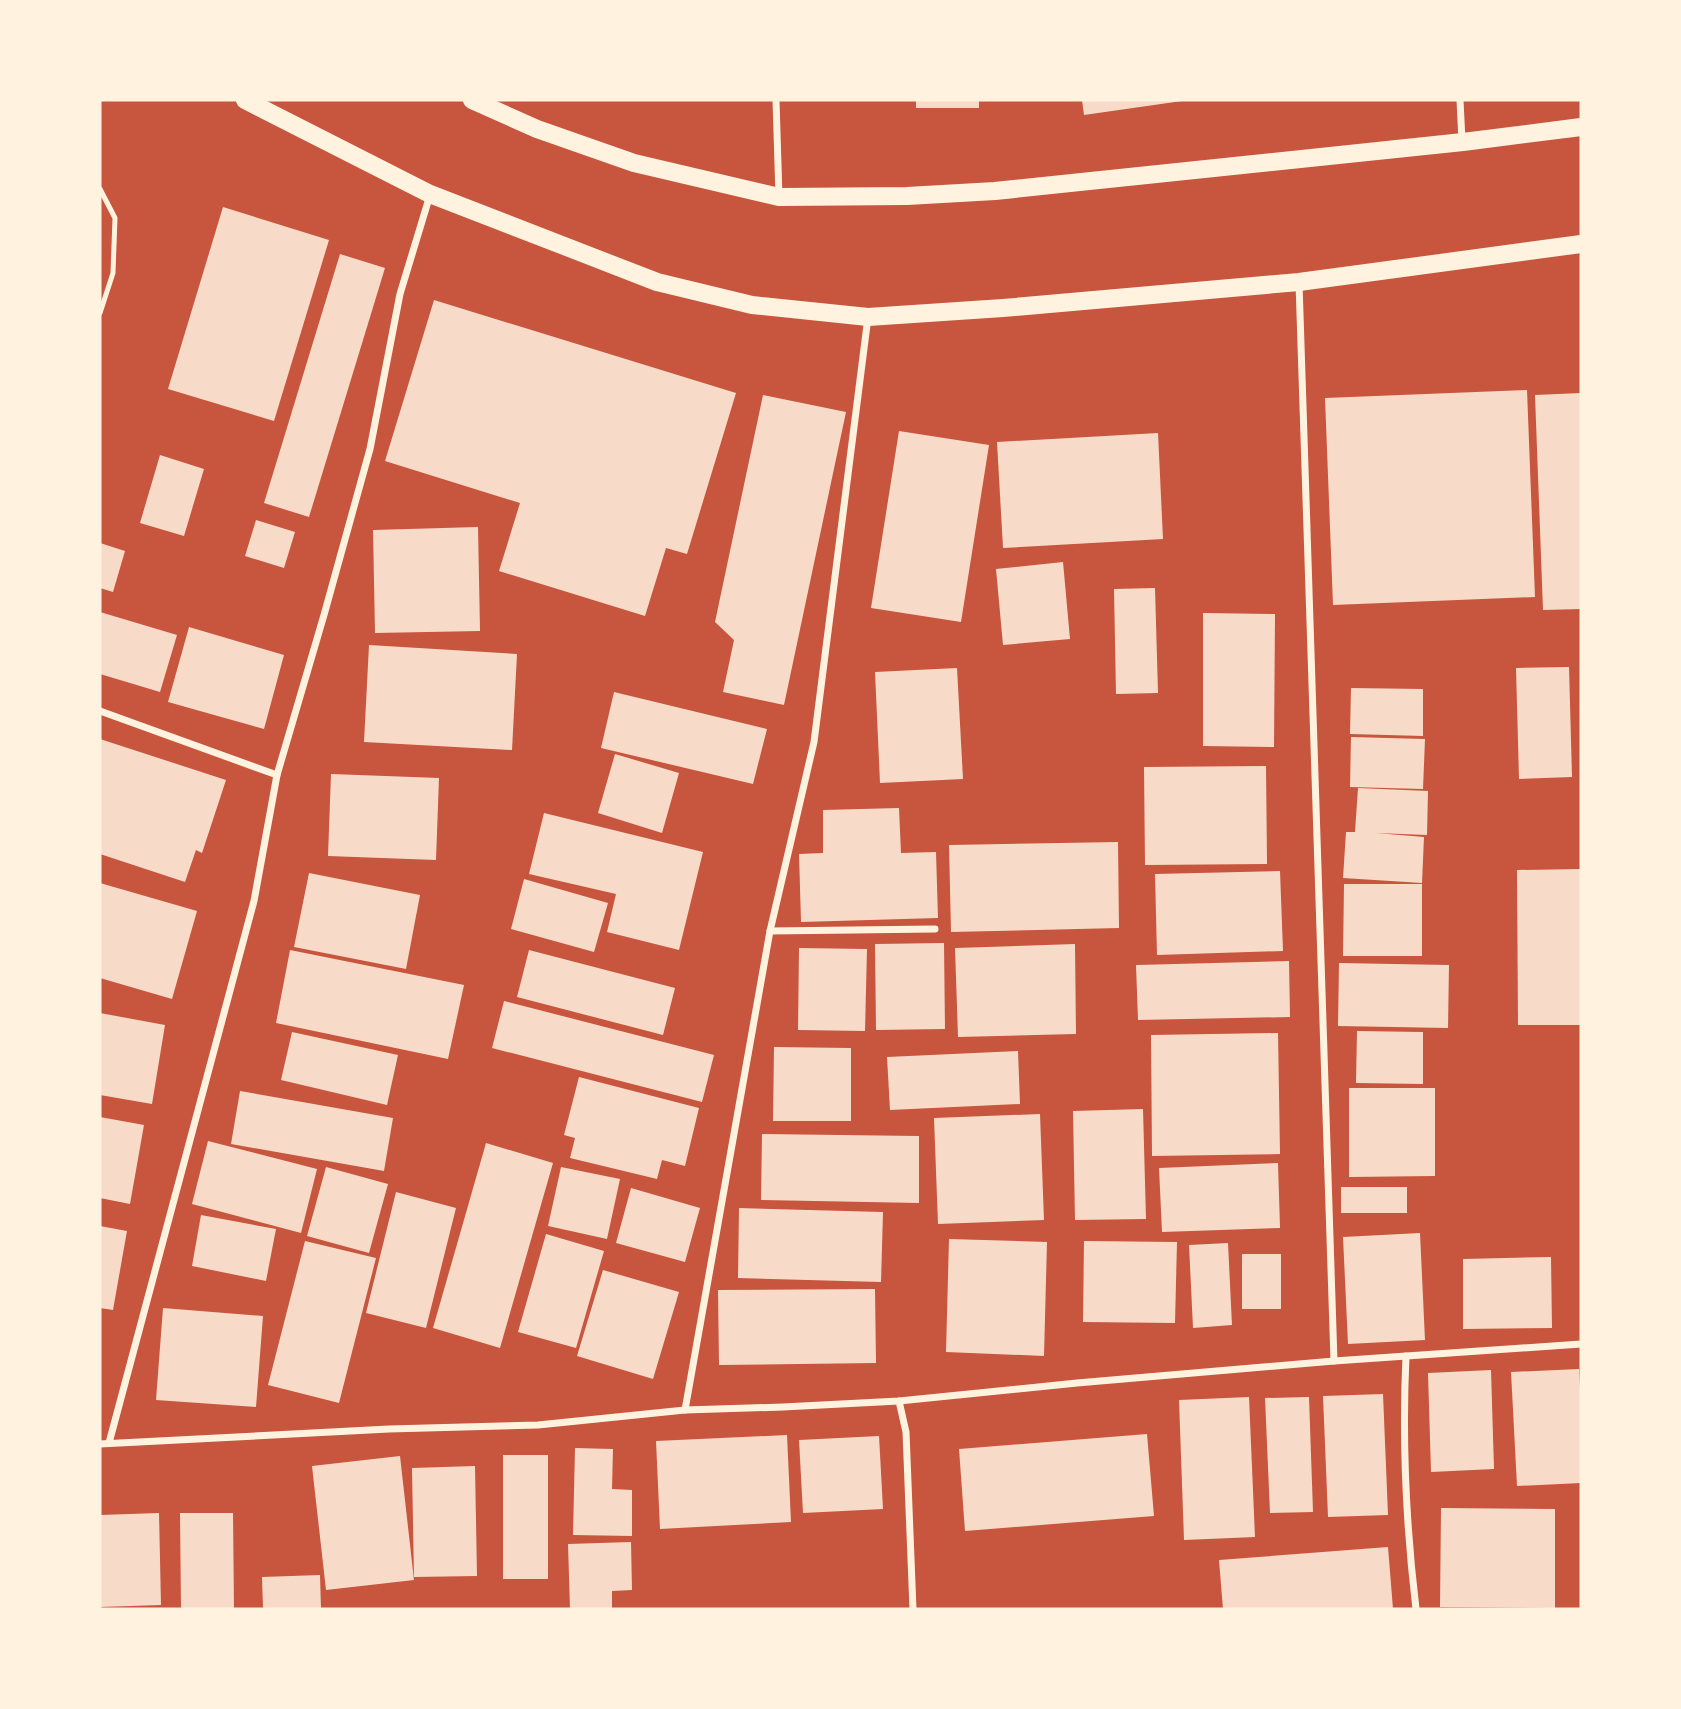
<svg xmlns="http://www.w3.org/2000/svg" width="1681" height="1709" font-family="'Exo 2',sans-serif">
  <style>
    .building { fill: #f7dbc8 }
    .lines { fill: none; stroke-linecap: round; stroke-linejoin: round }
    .service { stroke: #fff3e0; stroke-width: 5 }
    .minor { stroke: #fff3e0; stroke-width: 7 }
    .primary { stroke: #fff3e0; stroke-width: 18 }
  </style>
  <rect width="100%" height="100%" fill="#c8553d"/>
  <g class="building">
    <rect x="916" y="100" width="63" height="8"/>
    <path d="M1082,100H1182V101L1084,115Z"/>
    <path d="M223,207L329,240L274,421L168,389Z"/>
    <path d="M340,254L385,268L309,517L264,503Z"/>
    <path d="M434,300L736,393L687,554L666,548L645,616L499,571L520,503L385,461Z"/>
    <path d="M1527,390L1535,597L1333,605L1325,398Z"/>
    <path d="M1581,393V609L1543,610L1535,395Z"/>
    <path d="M763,395L846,412L784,705L723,692L734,640L715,622Z"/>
    <path d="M899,431L989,445L961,622L871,608Z"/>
    <path d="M1158,433L1163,539L1003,548L997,442Z"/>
    <path d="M160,455L204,469L184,536L140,523Z"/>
    <path d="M256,520L295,532L284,568L245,556Z"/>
    <path d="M478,527L480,631L375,633L373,530Z"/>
    <path d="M100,543L125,551L113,592L100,588Z"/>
    <path d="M1063,562L1070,639L1003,645L996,569Z"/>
    <path d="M1155,588L1158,693L1116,694L1114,589Z"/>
    <path d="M100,612L177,635L160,692L100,674Z"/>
    <path d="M1203,613L1275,614L1274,747L1203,746Z"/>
    <path d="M189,627L284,655L264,729L168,702Z"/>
    <path d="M369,645L517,654L512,750L364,742Z"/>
    <path d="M1569,667L1572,777L1519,779L1516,668Z"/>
    <path d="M957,668L963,779L880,783L875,672Z"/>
    <path d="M1351,688L1423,689V736L1350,734Z"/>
    <path d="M614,692L767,729L753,784L601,748Z"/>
    <path d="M1351,737L1425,739L1423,789L1350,787Z"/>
    <path d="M100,739L226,780L202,853L196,850L185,882L100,854Z"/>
    <path d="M615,754L679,773L662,833L598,813Z"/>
    <path d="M1266,766L1267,864L1145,865L1144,767Z"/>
    <path d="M331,774L439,778L436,860L328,856Z"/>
    <path d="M1358,788L1428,791L1427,835L1376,833L1424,837L1422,883L1343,878L1346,832H1355Z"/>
    <path d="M899,808L901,853L936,852L938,918L801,922L799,854L823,853V810Z"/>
    <path d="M544,813L703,852L679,950L607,932L616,894L529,874Z"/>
    <path d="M1118,842L1119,928L951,932L949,845Z"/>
    <path d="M1581,869V1025H1518L1517,870Z"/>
    <path d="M1280,871L1283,951L1157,955L1155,874Z"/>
    <path d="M309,873L420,895L406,969L294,947Z"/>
    <path d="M524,879L608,903L594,952L511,929Z"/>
    <path d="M100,883L197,911L172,999L100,978Z"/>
    <path d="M1344,884H1422V956H1343Z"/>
    <path d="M944,943L945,1029L876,1030L875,944Z"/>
    <path d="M1075,944L1076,1034L958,1037L955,948Z"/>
    <path d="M799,948L867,949L865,1031L798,1030Z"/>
    <path d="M290,950L464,985L448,1059L276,1023Z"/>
    <path d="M529,950L675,988L663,1035L517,997Z"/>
    <path d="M1289,961L1290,1017L1138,1020L1136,965Z"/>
    <path d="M1339,963L1449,965L1448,1028L1338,1026Z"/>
    <path d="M504,1001L714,1055L702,1102L492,1048Z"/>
    <path d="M100,1013L165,1025L152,1104L100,1095Z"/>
    <path d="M1357,1031L1423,1032V1084L1356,1083Z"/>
    <path d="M292,1032L398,1055L387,1105L281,1080Z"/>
    <path d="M1278,1033L1280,1154L1152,1156L1151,1035Z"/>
    <path d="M774,1047L851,1048V1121H773Z"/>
    <path d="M1018,1051L1020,1104L890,1110L887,1057Z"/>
    <path d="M579,1077L699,1108L685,1166L662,1160L657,1179L570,1158L575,1138L564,1135Z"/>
    <path d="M1349,1088H1435V1176L1349,1177Z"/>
    <path d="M240,1091L393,1118L384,1171L231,1144Z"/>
    <path d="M1143,1109L1146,1219L1075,1220L1073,1111Z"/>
    <path d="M1040,1114L1044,1220L938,1224L934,1118Z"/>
    <path d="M100,1117L144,1125L130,1204L100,1198Z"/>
    <path d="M762,1134L919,1136V1203L761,1200Z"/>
    <path d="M208,1141L317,1169L301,1233L192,1204Z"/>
    <path d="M486,1143L553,1163L500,1348L433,1328Z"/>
    <path d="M1278,1163L1280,1228L1162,1232L1159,1168Z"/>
    <path d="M326,1167L388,1184L369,1253L307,1236Z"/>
    <path d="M561,1167L620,1179L607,1239L548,1226Z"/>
    <rect x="1341" y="1187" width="66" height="26"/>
    <path d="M631,1188L700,1208L685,1262L616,1243Z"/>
    <path d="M396,1192L456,1208L426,1328L366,1313Z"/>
    <path d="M739,1208L883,1212L881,1282L738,1278Z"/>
    <path d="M201,1215L276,1229L266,1281L192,1266Z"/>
    <path d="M100,1226L127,1231L113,1310L100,1308Z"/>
    <path d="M1420,1233L1425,1340L1348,1344L1343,1237Z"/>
    <path d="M546,1234L604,1251L576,1348L518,1332Z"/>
    <path d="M949,1239L1047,1242L1044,1356L946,1352Z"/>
    <path d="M305,1241L376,1258L339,1403L268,1385Z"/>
    <path d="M1084,1241L1177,1242L1175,1323L1083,1322Z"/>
    <path d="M1228,1243L1232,1325L1193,1328L1189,1245Z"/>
    <rect x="1242" y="1254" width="39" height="55"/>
    <path d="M1551,1257L1552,1328L1463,1329V1259Z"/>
    <path d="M603,1270L679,1292L653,1379L577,1356Z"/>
    <path d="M875,1289L876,1363L719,1365L718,1290Z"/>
    <path d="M163,1308L263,1316L256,1407L156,1400Z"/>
    <path d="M1579,1369L1581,1408V1483L1517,1486L1511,1372Z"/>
    <path d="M1491,1370L1494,1469L1431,1472L1428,1373Z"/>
    <path d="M1383,1394L1388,1515L1328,1517L1323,1396Z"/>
    <path d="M1249,1397L1255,1537L1184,1540L1179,1400Z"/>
    <path d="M1309,1397L1313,1512L1270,1513L1265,1398Z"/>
    <path d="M1147,1434L1154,1516L965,1531L959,1449Z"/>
    <path d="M787,1435L791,1522L660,1529L656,1441Z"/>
    <path d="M879,1436L883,1509L803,1513L799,1440Z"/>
    <path d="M575,1448L613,1449L612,1489L632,1490V1536L573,1535Z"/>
    <rect x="503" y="1455" width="45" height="124"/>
    <path d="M400,1456L414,1580L326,1590L312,1466Z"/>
    <path d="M475,1466L477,1576L414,1577L412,1468Z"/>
    <path d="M1441,1508L1555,1509V1608L1440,1607Z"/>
    <path d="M159,1513L161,1605L100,1607V1515Z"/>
    <path d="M180,1513H233L234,1609H181Z"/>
    <path d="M631,1542L632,1590L612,1591V1609H570L568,1544Z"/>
    <path d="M1388,1547L1393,1609H1223L1219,1560Z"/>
    <path d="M320,1575L321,1609H263L262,1577Z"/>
  </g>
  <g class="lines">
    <path class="service" d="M100,189L115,218L113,273L100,313"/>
    <g class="minor">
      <path d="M776,100L779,197"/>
      <path d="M1460,100L1462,141"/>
      <path d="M1299,283L1334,1361"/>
      <path d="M100,711L277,775"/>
      <path d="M770,931L935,929"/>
      <path d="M1406,1356C1402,1441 1406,1525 1416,1609"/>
      <path d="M899,1401L906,1432L913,1609"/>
      <path d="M685,1410L770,931L814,742L868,317"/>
      <path d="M109,1443L254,901L277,775L324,615L370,449L400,294L430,195"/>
      <path d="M100,1444L389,1429L538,1425L685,1410L783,1407L899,1401L1077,1383L1334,1361L1581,1344"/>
    </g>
    <g class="primary">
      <path d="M245,100L430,194L657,282L752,305L868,317L1003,308L1299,282L1581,244"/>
      <path d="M472,100L537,129L634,163L779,197L907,196L995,191L1463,142L1581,127"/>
    </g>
  </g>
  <rect width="1681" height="1709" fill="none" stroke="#fff3e0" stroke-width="203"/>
</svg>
